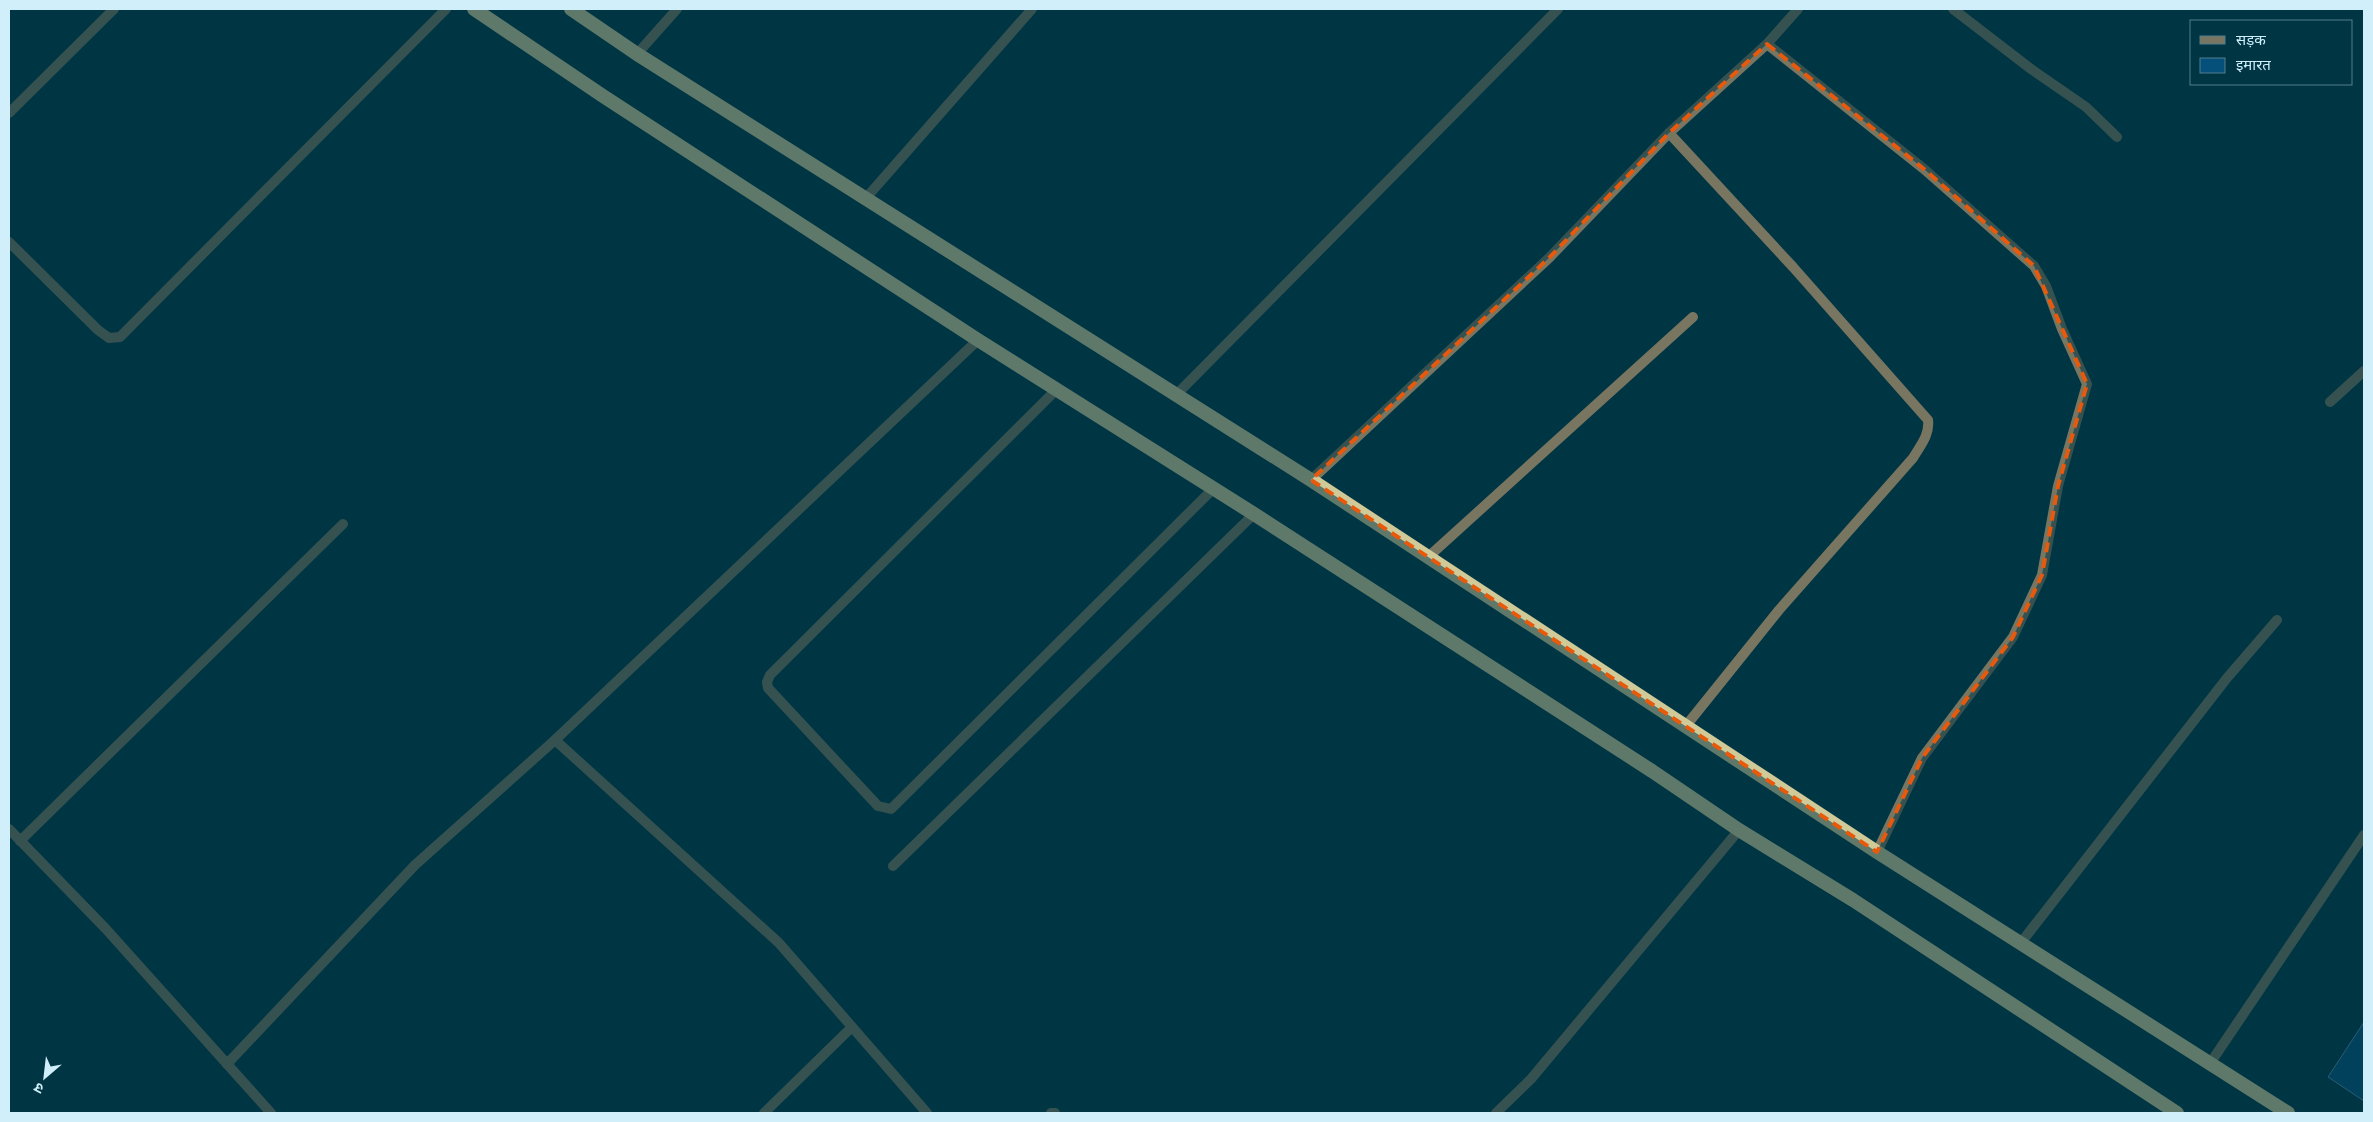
<svg xmlns="http://www.w3.org/2000/svg" width="2373" height="1122" font-family="'Fira Sans','Noto Sans Devanagari',sans-serif">
  <style>
    .building { fill: #04507b; stroke: #608daf }
    .lines { fill: none; stroke-linecap: round; stroke-linejoin: round }
    .service { stroke: #787660; stroke-width: 10 }
    .minor { stroke: #787660; stroke-width: 10 }
    .trunk { stroke: #d0ca98; stroke-width: 14 }
    .marked { fill: none; stroke: #e8590c; stroke-width: 4; stroke-dasharray: 10 6; stroke-linejoin: round }
  </style>
  <rect width="100%" height="100%" fill="#003544"/>
  <path class="building" d="M2364,1022V1101L2328,1077Z"/>
  <g class="lines">
    <g class="service">
      <path d="M9,113L114,9"/>
      <path d="M9,242L98,330L109,338L120,337L446,9"/>
      <path d="M1056,390L770,675L767,682L768,688L878,806L891,809L1213,489"/>
      <path d="M893,866L1254,514"/>
    </g>
    <g class="minor">
      <path d="M1953,9L2031,69L2086,107L2117,137"/>
      <path d="M1767,44L1924,169L2034,266L2046,286L2062,329L2087,384L2058,486L2042,575L2013,637L1922,758L1877,852"/>
      <path d="M637,54L677,9"/>
      <path d="M1669,133L1793,267L1928,420C1930,435 1920,446 1913,458L1779,610L1685,727"/>
      <path d="M866,198L1032,9"/>
      <path d="M1175,396L1558,9"/>
      <path d="M2330,402L2364,371"/>
      <path d="M1311,480L1550,257L1669,133L1767,44L1798,9"/>
      <path d="M1427,558L1693,317"/>
      <path d="M555,740L779,943L927,1113"/>
      <path d="M9,829L106,929L271,1113"/>
      <path d="M20,841L343,524"/>
      <path d="M2020,944L2227,678L2277,620"/>
      <path d="M227,1064L415,865L555,740L978,340"/>
      <path d="M2209,1065L2364,835"/>
      <path d="M764,1113L852,1027"/>
      <path d="M1051,1113H1055"/>
      <path d="M1496,1113L1531,1079L1739,830"/>
    </g>
    <g class="trunk">
      <path d="M474,9L603,96L978,340L1254,514L1652,771L1739,830L1853,900L2177,1113"/>
      <path d="M571,9L637,54L1311,480L1877,852L2288,1113"/>
    </g>
  </g>
  <path d="M0 0H2373V1122H0ZM1767,44L1924,169L2034,266L2087,384L2058,486L2042,575L2013,637L1922,758L1877,852L1311,480L1550,257L1669,133Z" fill="#003544" fill-opacity=".55" fill-rule="evenodd"/>
  <path class="marked" d="M1767,44L1924,169L2034,266L2087,384L2058,486L2042,575L2013,637L1922,758L1877,852L1311,480L1550,257L1669,133Z"/>
  <rect width="2373" height="1122" fill="none" stroke="#d0effa" stroke-width="20"/>
  <rect x="2190" y="20" width="162" height="65" fill="#003544" stroke="#537f8d"/>
  <rect x="2200" y="36" width="25" height="8" fill="#787660" stroke="#537f8d"/>
  <text x="2236" y="45" font-size="15" fill="#d0effa">सड़क</text>
  <rect x="2200" y="58" width="25" height="15" fill="#04507b" stroke="#537f8d"/>
  <text x="2236" y="70" font-size="15" fill="#d0effa">इमारत</text>
  <g transform="translate(45 1077) rotate(208)" stroke="#003544" stroke-width="4" paint-order="stroke">
  <path d="M0-4L9 19L0 12L-9 19Z" fill="#d0effa"/>
  <text y="-8" font-size="14" font-weight="bold" text-anchor="middle" fill="#d0effa">उ</text>
  </g>
</svg>
